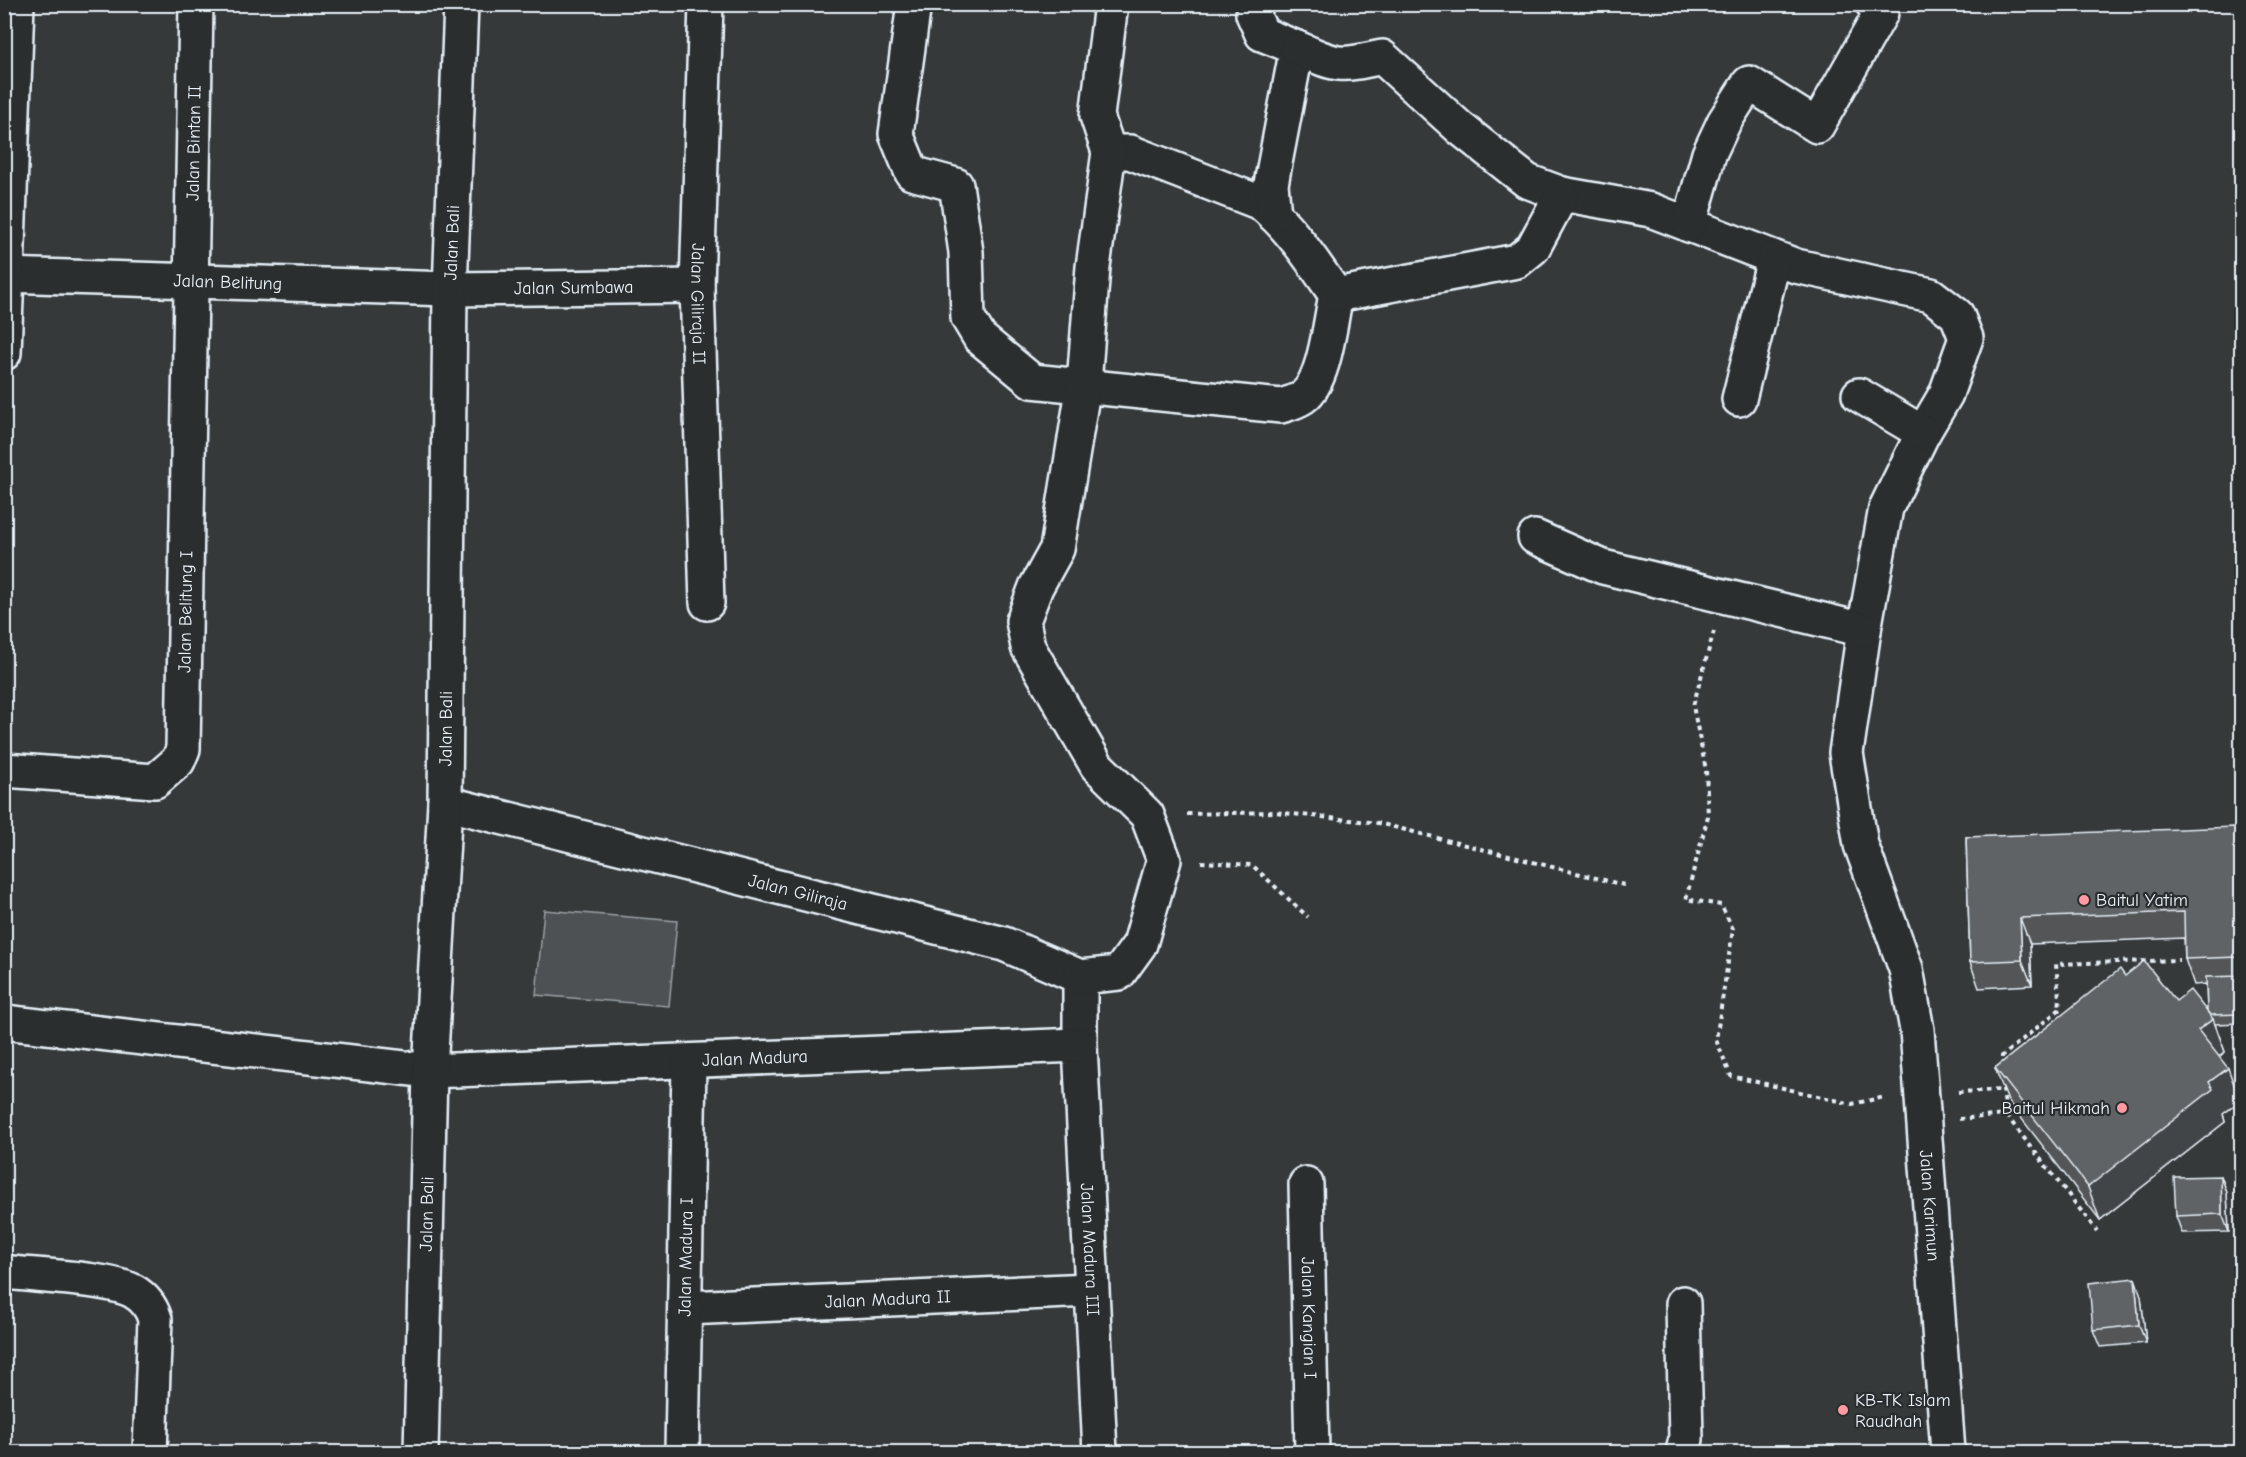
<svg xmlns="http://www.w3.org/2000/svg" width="2246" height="1457" font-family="'Comic Neue',sans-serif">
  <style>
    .green { fill: #4d5152; stroke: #9aa1a5; stroke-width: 1.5 }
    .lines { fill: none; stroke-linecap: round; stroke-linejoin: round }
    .minor-casing { stroke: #e8f1f8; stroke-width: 38 }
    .path { stroke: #e8f1f8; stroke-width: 4; stroke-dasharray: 4.5 4.5; stroke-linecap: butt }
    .minor { stroke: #2a2d2e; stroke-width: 33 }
    .wall { fill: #525557; stroke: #e8f1f8; stroke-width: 1.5 }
    .shaded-wall { fill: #424547; stroke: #e8f1f8; stroke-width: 1.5 }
    .building { fill: #5f6365; stroke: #e8f1f8; stroke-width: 1.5 }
    .poi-dot { fill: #ff9aa2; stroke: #2a2d2e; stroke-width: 2 }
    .labels { text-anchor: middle; stroke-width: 4.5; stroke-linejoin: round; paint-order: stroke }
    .street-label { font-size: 18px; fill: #e8f1f8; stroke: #2a2d2e }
    .poi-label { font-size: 18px; fill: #e8f1f8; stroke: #2a2d2e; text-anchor: start }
  </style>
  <rect width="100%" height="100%" fill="#35393a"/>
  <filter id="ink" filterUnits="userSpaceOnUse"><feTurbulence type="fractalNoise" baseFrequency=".0167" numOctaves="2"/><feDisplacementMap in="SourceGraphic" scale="12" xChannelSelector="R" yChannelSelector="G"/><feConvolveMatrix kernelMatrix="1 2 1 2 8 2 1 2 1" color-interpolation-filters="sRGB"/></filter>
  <g filter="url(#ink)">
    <path class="green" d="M544,910L677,921L669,1006L536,995Z"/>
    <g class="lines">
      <defs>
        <g id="minor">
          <path id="s1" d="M706,4L697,286L707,603"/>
          <path d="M914,4L896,134L912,173L956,185L966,252L968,318L980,338L1032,381L1281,406C1288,404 1297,401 1303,397C1325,381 1330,322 1336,295C1314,263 1291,228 1261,203L1130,152H1109"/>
          <path d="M1257,4L1253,14L1262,34L1297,48L1271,184L1274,215"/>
          <path id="s2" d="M1297,48C1338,66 1338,67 1382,57L1460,128L1527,181L1562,194L1651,210L1796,266L1931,295L1957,315L1966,338L1946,394L1923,433L1886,508L1864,630L1846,753L1861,845L1906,969L1917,1030L1948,1452"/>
          <path d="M1689,225L1709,154L1724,122L1749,83L1817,126L1881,13L1873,4"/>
          <path id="s3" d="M4,275L450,289L697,286"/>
          <path d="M1336,295L1517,261L1533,248L1562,194"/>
          <path d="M4,353L17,4"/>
          <path d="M1859,395L1923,433"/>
          <path d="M1739,399L1774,259"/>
          <path d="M1535,537L1603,567L1864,630"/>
          <path id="s4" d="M4,770L155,781L178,761L183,749L196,4"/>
          <path id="s5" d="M445,803L1004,944L1080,977V1045L1100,1452"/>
          <path d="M1080,977L1119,973L1140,944L1164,860L1147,815L1097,766L1028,647L1023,621L1036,587L1057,549L1084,384L1093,267L1109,152L1097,116L1111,4"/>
          <path id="s6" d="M4,1022L430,1071L1080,1045"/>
          <path id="s7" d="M1306,1184L1312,1452"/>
          <path d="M4,1272C36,1276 107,1278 133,1291C145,1298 151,1306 155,1319L150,1452"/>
          <path id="s8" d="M686,1308L1090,1290"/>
          <path id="s9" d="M421,1452L430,1071L445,803L450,289L461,4"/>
          <path id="s10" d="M682,1452L689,1063"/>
          <path d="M1683,1452L1686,1439L1683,1303"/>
        </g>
      </defs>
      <use href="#minor" class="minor-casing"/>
      <g class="path">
        <path d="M1714,631L1693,706L1706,770L1708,816L1686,899L1721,905L1733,929L1716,1040L1731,1076L1852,1104L1885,1097"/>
        <path d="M1187,814L1274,812L1378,823L1628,886"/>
        <path d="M1201,862L1252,865L1308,917"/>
        <path d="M2002,1067V1056L2060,1009L2056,964L2179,960"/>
        <path d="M2003,1089L2006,1115L2097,1231"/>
        <path d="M1958,1092L2003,1090"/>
        <path d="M1959,1119L2006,1115"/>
      </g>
      <use href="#minor" class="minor"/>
    </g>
    <g class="wall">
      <path d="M1966,837L2241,846V1023L2215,1024L2225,1052L2219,1057L2240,1101L2223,1114L2225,1122L2100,1220L2008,1101L1995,1068L2125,976L2176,1001L2207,1011L2206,984L2194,985L2185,959L2184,938L2030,944L2032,985L1979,988L1970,962Z"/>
      <path d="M2221,1176L2227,1193L2229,1232L2182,1233L2176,1216Z"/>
      <path d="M2141,1296L2146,1343L2100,1347L2093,1330Z"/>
    </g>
    <g class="shaded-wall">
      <path d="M2235,827L2241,846V964L2239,957Z"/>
      <path d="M2020,918L2030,944L2032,985L2022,960Z"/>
      <path d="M2213,1019L2225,1052L2210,1063L2198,1030Z"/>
      <path d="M2228,1068L2240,1101L2223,1114L2225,1122L2100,1220L2088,1187L2209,1082Z"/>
      <path d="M2221,1176L2227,1193L2229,1232L2222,1214Z"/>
      <path d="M2135,1278L2141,1296L2146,1343L2139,1325Z"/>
    </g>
    <g class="building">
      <path d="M2235,827L2239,957L2185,959L2184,912L2020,918L2022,960L1970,962L1966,837Z"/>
      <path d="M2144,961L2176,1001L2190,990L2213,1019L2198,1030L2228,1068L2209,1082L2213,1089L2088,1187L1995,1068L2120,969L2125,976Z"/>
      <path d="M2241,976V1014L2210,1015L2207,1011L2206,977Z"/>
      <path d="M2221,1176L2222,1214L2176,1216L2174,1177Z"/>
      <path d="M2135,1278L2139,1325L2093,1330L2089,1283Z"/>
    </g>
  </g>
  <g class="poi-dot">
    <circle cx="2084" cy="900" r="6"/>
    <circle cx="2122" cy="1108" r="6"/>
    <circle cx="1843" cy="1410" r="6"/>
  </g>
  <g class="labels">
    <g class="street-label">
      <text dy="6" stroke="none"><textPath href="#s4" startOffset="801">Jalan Bintan II</textPath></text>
      <text dy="6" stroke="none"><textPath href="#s9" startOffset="1210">Jalan Bali</textPath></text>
      <text dy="6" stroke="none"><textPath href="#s3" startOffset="224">Jalan Belitung</textPath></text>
      <text dy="6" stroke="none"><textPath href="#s3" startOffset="570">Jalan Sumbawa</textPath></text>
      <text dy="6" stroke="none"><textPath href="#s1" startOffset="300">Jalan Giliraja II</textPath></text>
      <text dy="6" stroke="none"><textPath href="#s4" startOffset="332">Jalan Belitung I</textPath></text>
      <text dy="6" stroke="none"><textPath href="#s9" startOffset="724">Jalan Bali</textPath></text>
      <text dy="6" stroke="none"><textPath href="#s5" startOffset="364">Jalan Giliraja</textPath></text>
      <text dy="6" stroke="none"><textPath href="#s6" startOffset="754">Jalan Madura</textPath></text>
      <text dy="6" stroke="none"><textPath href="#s2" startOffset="1658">Jalan Karimun</textPath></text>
      <text dy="6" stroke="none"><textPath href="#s9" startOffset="238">Jalan Bali</textPath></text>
      <text dy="6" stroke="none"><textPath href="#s5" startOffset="932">Jalan Madura III</textPath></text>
      <text dy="6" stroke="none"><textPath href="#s10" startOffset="195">Jalan Madura I</textPath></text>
      <text dy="6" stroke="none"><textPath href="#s8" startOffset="202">Jalan Madura II</textPath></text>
      <text dy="6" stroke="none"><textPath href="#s7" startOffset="134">Jalan Kangian I</textPath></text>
    </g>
    <g class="poi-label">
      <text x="2096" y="906">Baitul Yatim</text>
      <text x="2110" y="1114" text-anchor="end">Baitul Hikmah</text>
      <text x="1855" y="1406">KB-TK Islam<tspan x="1855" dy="21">Raudhah</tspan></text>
    </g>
  </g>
  <rect width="2246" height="1457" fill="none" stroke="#2a2d2e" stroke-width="24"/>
  <rect x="12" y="12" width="2222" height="1433" fill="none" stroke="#e8f1f8" stroke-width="2" filter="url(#ink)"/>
</svg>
